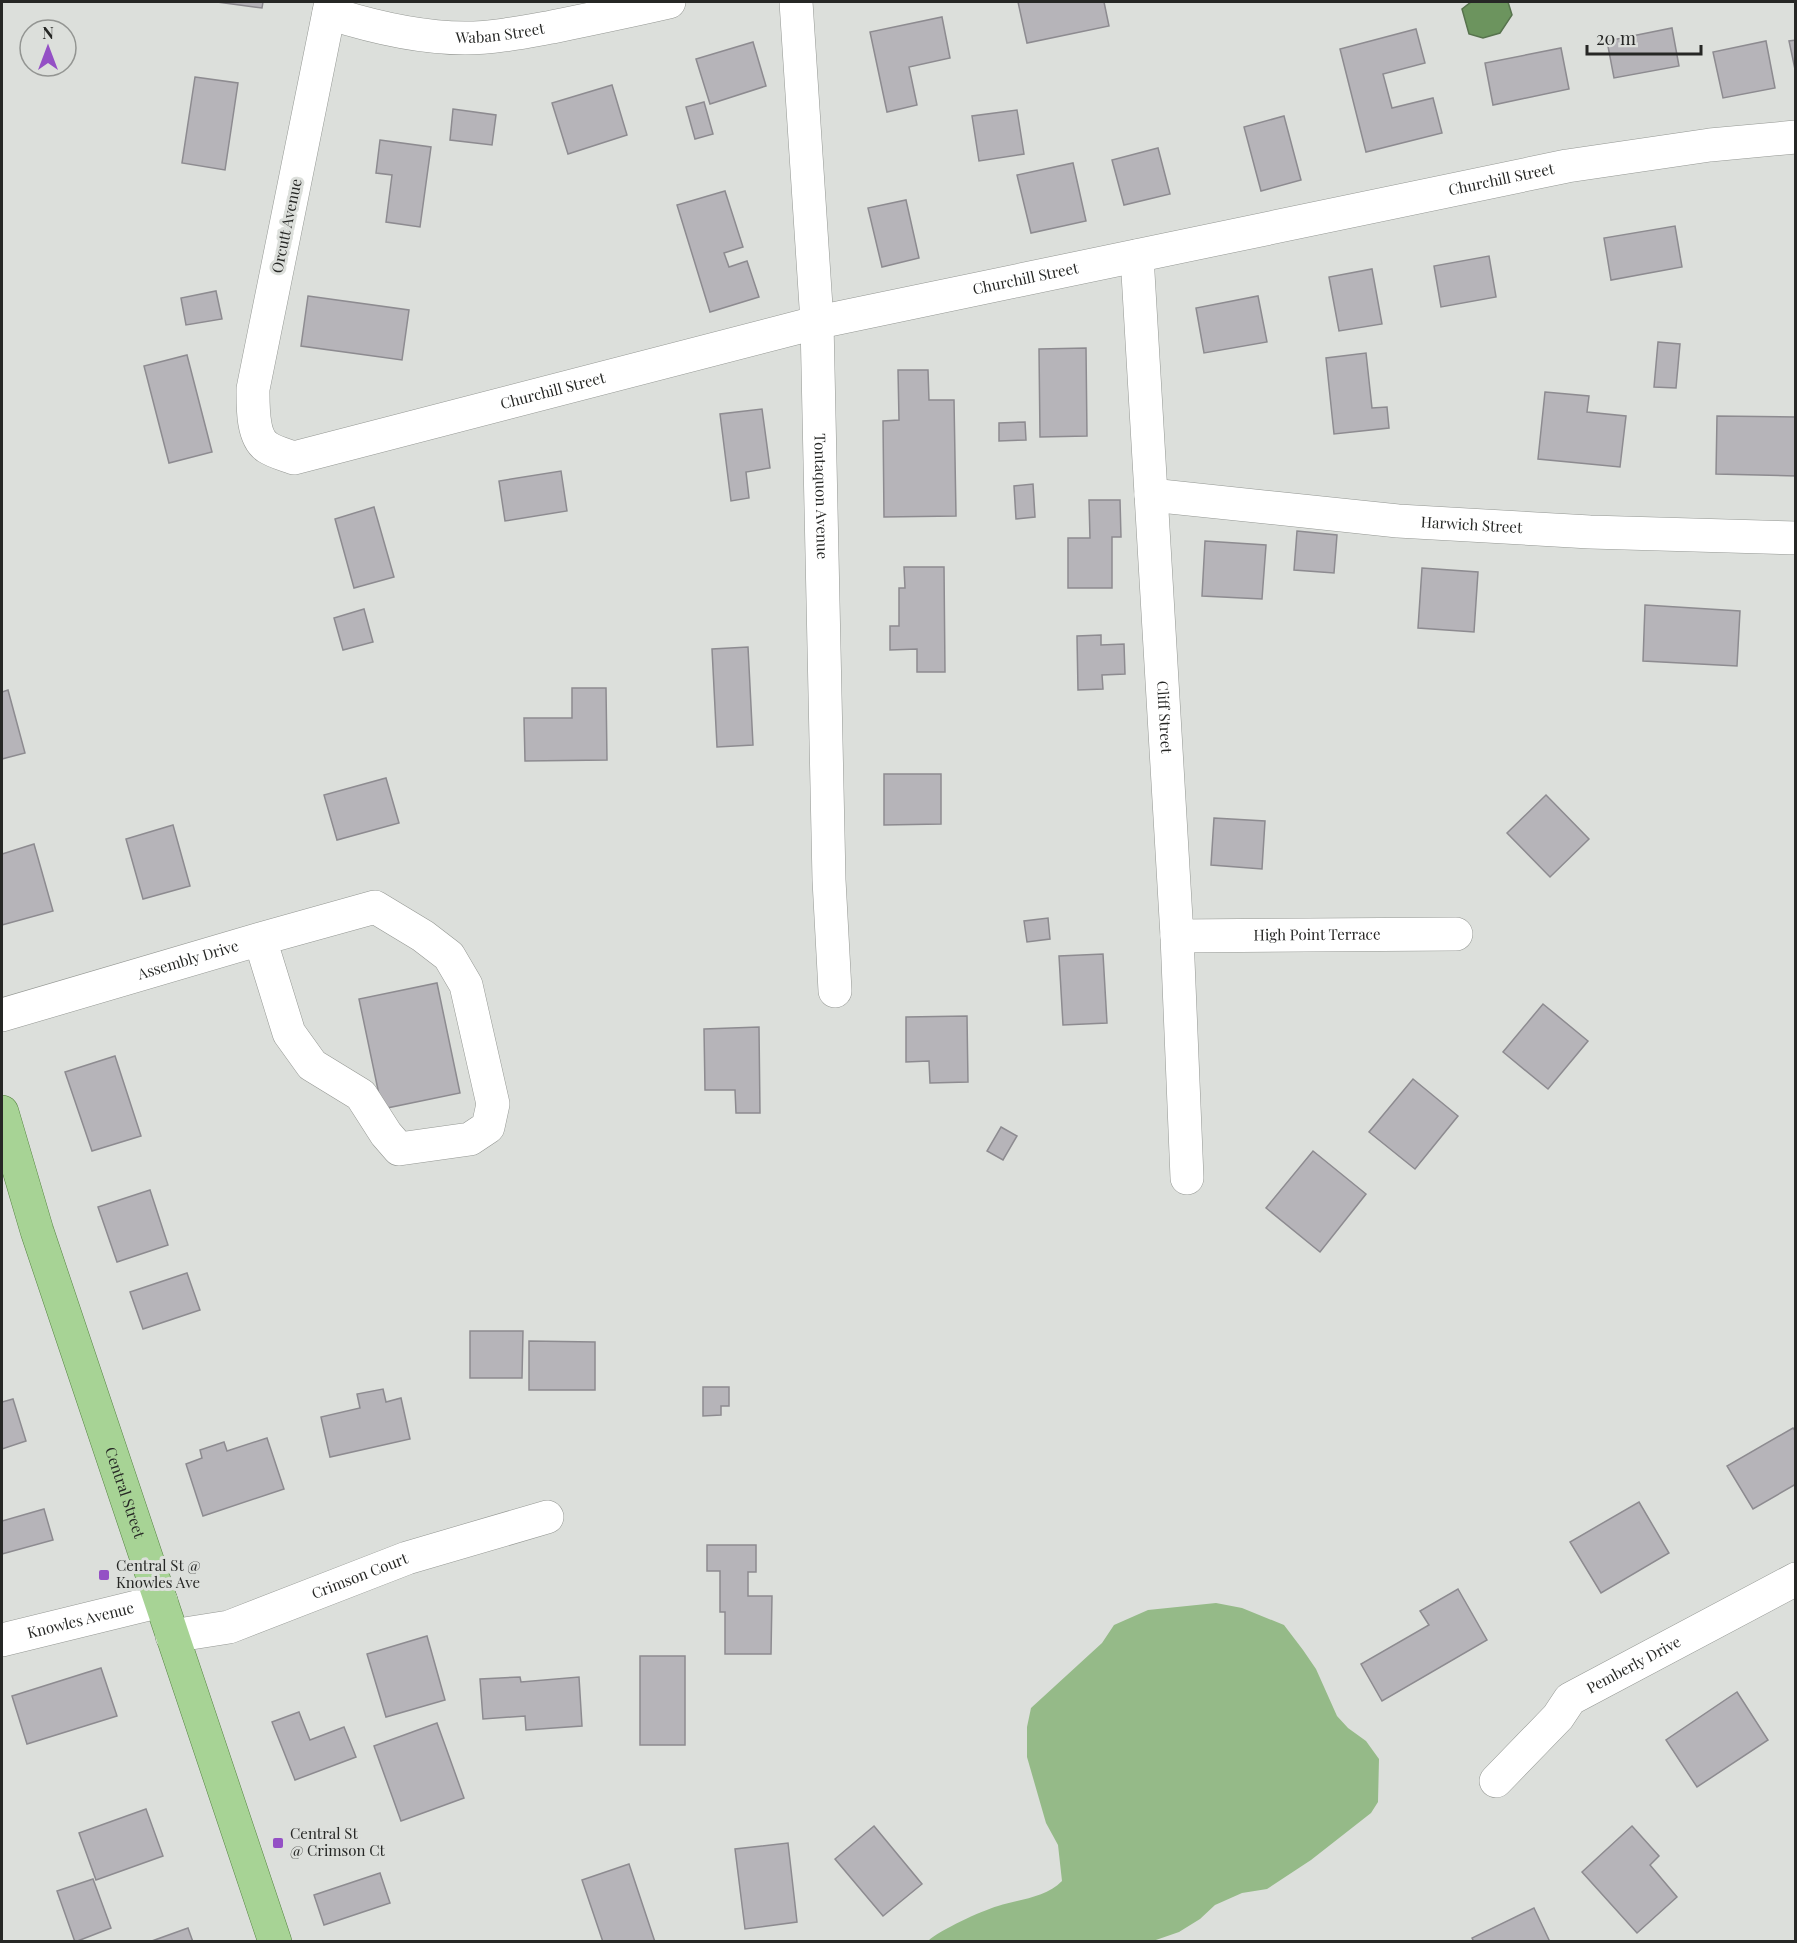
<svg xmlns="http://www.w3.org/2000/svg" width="1797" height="1943" font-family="'Playfair Display',serif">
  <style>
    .green { fill: #95ba88 }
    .water { fill: #6c945e; stroke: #57734d; stroke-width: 1.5 }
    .building { fill: #b6b4b9; stroke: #8d8b90; stroke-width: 1.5 }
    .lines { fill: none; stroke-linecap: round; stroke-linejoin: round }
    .minor-casing { stroke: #949793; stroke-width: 34 }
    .major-casing { stroke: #548340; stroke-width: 34 }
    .minor { stroke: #fff; stroke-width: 33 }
    .major { stroke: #a7d395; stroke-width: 33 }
    .poi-dot { fill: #9450c5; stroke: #dcdfdb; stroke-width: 2 }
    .labels { text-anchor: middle; stroke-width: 6; stroke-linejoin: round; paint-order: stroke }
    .street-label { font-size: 15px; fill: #262725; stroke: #dcdfdb }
    .poi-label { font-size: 15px; fill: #262725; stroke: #dcdfdb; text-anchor: start }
  </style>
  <rect width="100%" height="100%" fill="#dcdfdb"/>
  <path class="green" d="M1216,1603L1242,1608L1284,1625L1303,1650L1316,1669L1337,1716L1348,1728L1366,1741L1379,1759L1378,1802L1371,1813L1311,1860L1267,1889L1242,1893L1215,1905L1200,1919L1179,1932L1153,1941H928C940,1930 981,1911 998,1906C1019,1899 1046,1898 1062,1881L1058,1845L1046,1823L1027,1757V1727L1031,1708L1102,1643L1114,1625L1148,1610Z"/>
  <path class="water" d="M1471,2H1508L1512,15L1500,33L1483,38L1469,34L1462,9Z"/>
  <g class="building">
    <path d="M217,2H263L262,8Z"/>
    <path d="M1018,2H1104L1109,26L1027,43Z"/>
    <path d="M942,17L950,58L909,67L917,105L887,112L870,32Z"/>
    <path d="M1672,28L1679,66L1614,78L1607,41Z"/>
    <path d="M1416,29L1425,63L1383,74L1392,108L1433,98L1442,133L1366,152L1340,49Z"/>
    <path d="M1796,40V74L1789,41Z"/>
    <path d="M1766,41L1775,88L1723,98L1713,52Z"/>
    <path d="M753,42L766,86L710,104L696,59Z"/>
    <path d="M1561,48L1569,89L1493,105L1485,63Z"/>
    <path d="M195,77L238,83L225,170L182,163Z"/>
    <path d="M612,85L627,135L568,154L552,103Z"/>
    <path d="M704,102L713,134L695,139L686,107Z"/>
    <path d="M453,109L496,115L492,145L450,140Z"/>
    <path d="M1017,110L1024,154L979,161L972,116Z"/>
    <path d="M1284,116L1301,180L1261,191L1244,127Z"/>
    <path d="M380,140L431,147L420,227L386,222L392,175L376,173Z"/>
    <path d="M1158,148L1170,194L1124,205L1112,160Z"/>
    <path d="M1073,163L1086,221L1031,233L1017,175Z"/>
    <path d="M725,191L743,247L724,253L729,267L747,261L759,297L710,312L677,205Z"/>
    <path d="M906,200L919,258L882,267L868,208Z"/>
    <path d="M1675,226L1682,267L1611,280L1604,238Z"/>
    <path d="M1489,256L1496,297L1441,307L1434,266Z"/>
    <path d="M1372,269L1382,324L1339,331L1329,277Z"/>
    <path d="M216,291L222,319L186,325L181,298Z"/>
    <path d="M308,296L409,310L402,360L301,346Z"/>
    <path d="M1258,296L1267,342L1204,353L1196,308Z"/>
    <path d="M1658,342L1680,344L1676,388L1654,387Z"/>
    <path d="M1086,348L1087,436L1040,437L1039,349Z"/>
    <path d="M1366,353L1372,408L1387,407L1389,428L1334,434L1326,358Z"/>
    <path d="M187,355L212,452L169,463L144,366Z"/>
    <path d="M898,370H928L929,400H954L956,516L884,517L883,421L899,420Z"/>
    <path d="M1545,392L1589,396L1587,412L1626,416L1620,467L1538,459Z"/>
    <path d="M762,409L770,468L746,472L749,498L731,501L720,414Z"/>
    <path d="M1717,416L1796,417V476L1716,474Z"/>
    <path d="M1025,422L1026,440L999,441V423Z"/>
    <path d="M561,471L567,511L505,521L499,481Z"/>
    <path d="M1033,484L1035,517L1016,519L1014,486Z"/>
    <path d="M1089,500H1120L1121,537H1112V588H1068V538H1090Z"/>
    <path d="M374,507L394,577L354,588L335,519Z"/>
    <path d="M1297,531L1337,535L1334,573L1294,570Z"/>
    <path d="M1205,541L1266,545L1262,599L1202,596Z"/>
    <path d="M904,567H944L945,672H917V649L890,650V626H899V588H905Z"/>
    <path d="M1422,568L1478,572L1474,632L1418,628Z"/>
    <path d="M1645,605L1740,611L1737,666L1643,661Z"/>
    <path d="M364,609L373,642L343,650L334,618Z"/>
    <path d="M1101,635V645L1124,644L1125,674L1102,675L1103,689L1078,690L1077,636Z"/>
    <path d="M748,647L753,745L717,747L712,649Z"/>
    <path d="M572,688H606L607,760L525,761L524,718H572Z"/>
    <path d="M8,690L25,753L2,759V692Z"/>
    <path d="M884,774H941V824L884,825Z"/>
    <path d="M386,778L399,823L337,840L324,795Z"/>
    <path d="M1546,795L1589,839L1550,877L1507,833Z"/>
    <path d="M1214,818L1265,821L1262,869L1211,865Z"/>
    <path d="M173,825L190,886L143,899L126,839Z"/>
    <path d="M34,844L53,911L2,925V854Z"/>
    <path d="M1048,918L1050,939L1027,942L1024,921Z"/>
    <path d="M1103,954L1107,1023L1063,1025L1059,956Z"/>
    <path d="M437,983L460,1093L382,1109L359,999Z"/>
    <path d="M1543,1004L1588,1041L1548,1089L1503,1052Z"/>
    <path d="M967,1016L968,1082L930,1083L929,1061L906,1062V1017Z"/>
    <path d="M759,1027L760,1113H736L735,1090H705L704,1029Z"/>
    <path d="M115,1056L141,1136L92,1151L65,1072Z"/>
    <path d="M1413,1079L1458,1116L1415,1169L1369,1132Z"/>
    <path d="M1001,1127L1017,1136L1003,1160L987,1151Z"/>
    <path d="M1313,1151L1366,1194L1320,1252L1266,1208Z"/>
    <path d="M150,1190L168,1245L117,1262L98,1207Z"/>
    <path d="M187,1273L200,1310L143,1329L130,1292Z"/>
    <path d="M470,1331H523L522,1378H470Z"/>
    <path d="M529,1341L595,1342V1390H529Z"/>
    <path d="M703,1387H729V1406H721V1415L703,1416Z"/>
    <path d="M383,1389L386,1402L401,1398L410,1439L330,1457L321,1417L360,1408L357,1394Z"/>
    <path d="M13,1399L26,1441L2,1449V1402Z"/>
    <path d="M1793,1428L1796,1432V1484L1753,1509L1727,1466Z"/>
    <path d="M267,1438L284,1489L203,1516L186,1464L202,1458L200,1450L224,1442L227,1451Z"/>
    <path d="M1639,1502L1669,1553L1601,1593L1570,1542Z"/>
    <path d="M44,1509L53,1540L2,1554V1521Z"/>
    <path d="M707,1545H756V1572H748V1596H772L771,1654H725V1612H720V1571H707Z"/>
    <path d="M1458,1589L1487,1640L1382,1701L1361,1664L1429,1625L1420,1611Z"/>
    <path d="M427,1636L445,1700L386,1717L367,1654Z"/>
    <rect x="640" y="1656" width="45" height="89"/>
    <path d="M101,1668L117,1716L27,1744L12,1696Z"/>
    <path d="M520,1677L521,1682L579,1677L582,1726L526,1730L525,1716L483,1719L480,1679Z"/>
    <path d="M1737,1692L1768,1740L1697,1787L1666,1740Z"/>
    <path d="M299,1712L310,1740L344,1727L356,1757L295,1780L272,1722Z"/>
    <path d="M437,1723L464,1798L401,1821L374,1746Z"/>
    <path d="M146,1809L163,1856L96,1880L79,1833Z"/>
    <path d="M874,1826L922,1884L883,1916L835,1859Z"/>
    <path d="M1632,1826L1659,1856L1650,1865L1677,1897L1637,1933L1582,1872Z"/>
    <path d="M788,1843L797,1922L745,1929L735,1849Z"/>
    <path d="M629,1864L655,1942H603L582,1880Z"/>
    <path d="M380,1873L390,1903L324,1925L314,1895Z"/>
    <path d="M93,1879L111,1928L75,1942L57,1891Z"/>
    <path d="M1534,1908L1550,1942H1474L1472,1938Z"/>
    <path d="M188,1928L193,1942H149Z"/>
  </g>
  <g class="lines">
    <defs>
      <g id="minor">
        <path id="s1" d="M331,2L253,389C253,405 252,437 267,447C274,452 286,455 294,458L819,322L1567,166L1710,145L1796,137"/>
        <path id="s2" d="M796,2L817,322L829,880L835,991"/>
        <path id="s3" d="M329,13C373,27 419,38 465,38C494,38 524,32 552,27C591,19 630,11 669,2"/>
        <path id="s4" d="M1137,256L1177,936L1187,1178"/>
        <path id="s5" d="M1151,495L1398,521L1590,532L1796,538"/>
        <path id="s6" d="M1177,936L1456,934"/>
        <path id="s7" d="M2,1015L260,939L375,907L423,936L449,956L466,985L493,1104L488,1127L470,1139L399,1149L386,1134L361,1095L312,1065L289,1033L260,939"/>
        <path id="s8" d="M172,1636L229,1627L407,1558L547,1517"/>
        <path id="s9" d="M2,1640L161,1601"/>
        <path id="s10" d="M1496,1781L1558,1717L1570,1699L1796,1579"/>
      </g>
      <g id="major">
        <path id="s11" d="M2,1112L37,1231L275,1942"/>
      </g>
    </defs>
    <use href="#minor" class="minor-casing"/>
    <use href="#major" class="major-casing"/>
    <use href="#minor" class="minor"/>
    <use href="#major" class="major"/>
  </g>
  <g class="poi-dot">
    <rect x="98" y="1569" width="12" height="12" rx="3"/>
    <rect x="272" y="1837" width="12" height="12" rx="3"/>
  </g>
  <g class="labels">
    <g class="street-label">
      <text dy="5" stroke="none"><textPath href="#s3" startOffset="174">Waban Street</textPath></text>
      <text dy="5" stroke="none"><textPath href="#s1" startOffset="1725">Churchill Street</textPath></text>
      <text transform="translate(287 226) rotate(-78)" y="5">Orcutt Avenue</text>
      <text dy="5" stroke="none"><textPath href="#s1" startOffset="1239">Churchill Street</textPath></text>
      <text dy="5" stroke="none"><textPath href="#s1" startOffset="753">Churchill Street</textPath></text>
      <text dy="5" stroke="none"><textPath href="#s2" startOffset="495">Tontaquon Avenue</textPath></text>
      <text dy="5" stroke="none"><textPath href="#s5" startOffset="322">Harwich Street</textPath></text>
      <text dy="5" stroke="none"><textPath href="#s4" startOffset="462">Cliff Street</textPath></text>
      <text dy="5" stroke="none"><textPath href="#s6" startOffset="140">High Point Terrace</textPath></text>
      <text dy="5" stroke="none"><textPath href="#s7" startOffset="194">Assembly Drive</textPath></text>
      <text dy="5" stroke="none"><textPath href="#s11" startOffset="400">Central Street</textPath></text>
      <text dy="5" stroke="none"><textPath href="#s8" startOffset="198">Crimson Court</textPath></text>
      <text dy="5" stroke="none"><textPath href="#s9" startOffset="81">Knowles Avenue</textPath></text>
      <text dy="5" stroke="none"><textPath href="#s10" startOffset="183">Pemberly Drive</textPath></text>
    </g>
    <g class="poi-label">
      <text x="116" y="1571">Central St @<tspan x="116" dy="17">Knowles Ave</tspan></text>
      <text x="290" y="1839">Central St<tspan x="290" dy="17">@ Crimson Ct</tspan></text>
    </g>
  </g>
  <rect width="1797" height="1943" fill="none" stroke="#262725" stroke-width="6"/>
  <g transform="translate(48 48)"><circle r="28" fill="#dcdfdb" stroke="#939592" stroke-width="1.5"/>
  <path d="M0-4.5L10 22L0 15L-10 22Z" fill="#9450c5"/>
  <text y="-9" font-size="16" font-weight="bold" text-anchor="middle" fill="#262725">N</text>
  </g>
  <path d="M1587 45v9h114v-9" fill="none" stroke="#262725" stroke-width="3"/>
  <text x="1596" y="45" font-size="18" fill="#262725" stroke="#dcdfdb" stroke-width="4.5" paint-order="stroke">20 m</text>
</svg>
